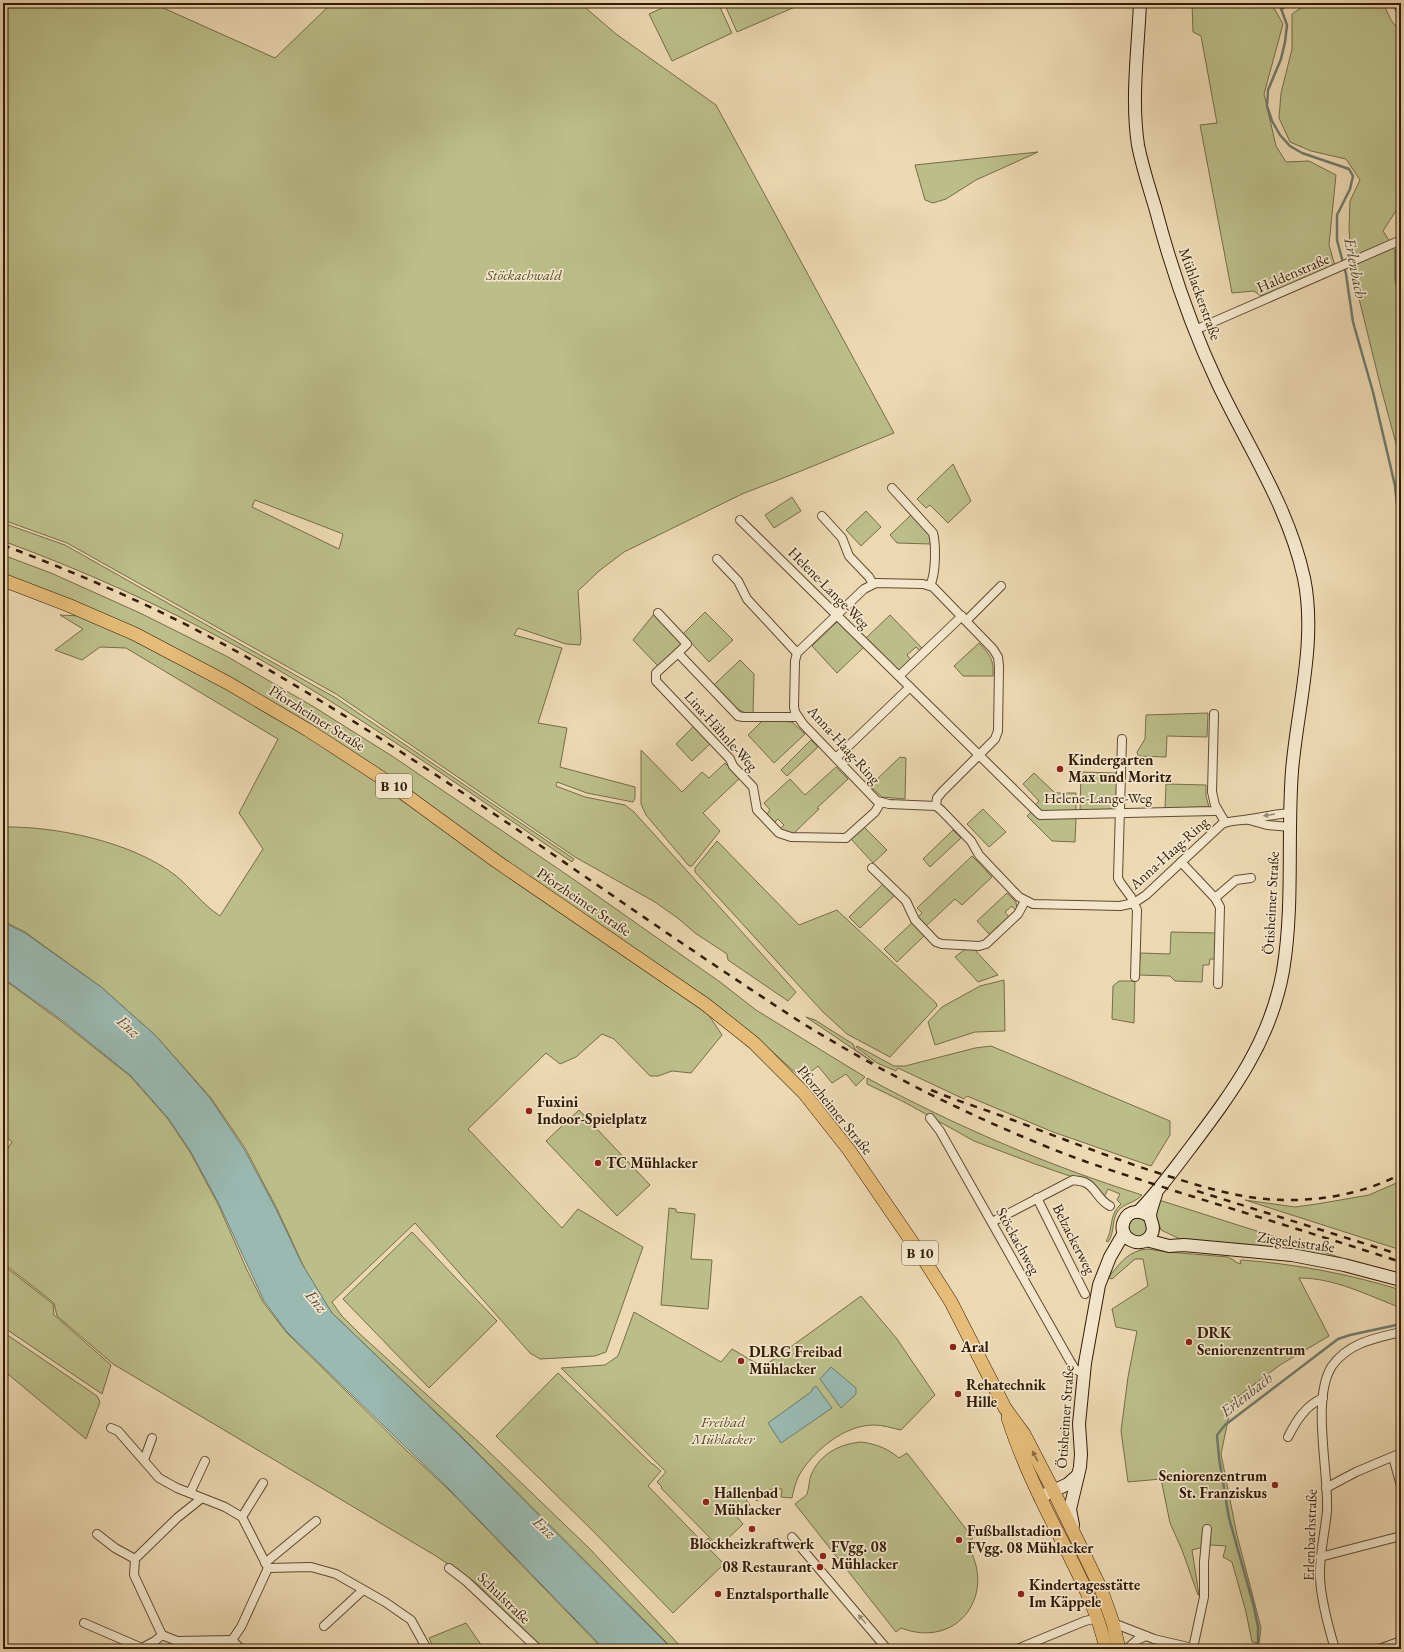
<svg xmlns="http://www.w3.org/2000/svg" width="1404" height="1652" font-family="'EB Garamond',serif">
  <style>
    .green { fill: #bbbe89; stroke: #776c48; fill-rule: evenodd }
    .water { fill: #99b9b1; stroke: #707a6d }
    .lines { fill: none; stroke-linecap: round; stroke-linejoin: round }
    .stream { stroke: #707a6d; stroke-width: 2.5 }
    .street-casing { stroke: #614a32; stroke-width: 10 }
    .secondary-casing { stroke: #331b07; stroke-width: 14 }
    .primary-casing { stroke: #331b07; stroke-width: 14 }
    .street { stroke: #f3e6cc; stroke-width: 8 }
    .secondary { stroke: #f3e6cc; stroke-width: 12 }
    .primary { stroke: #e6bc78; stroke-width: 13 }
    .rail { stroke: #331b07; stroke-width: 2.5; stroke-dasharray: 7 7; stroke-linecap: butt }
    .oneway { fill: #9d8b73 }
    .oneway2 { fill: #8c6c40 }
    .poi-dot { fill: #8f2418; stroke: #f3e6cc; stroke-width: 1.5 }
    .labels { text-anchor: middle; stroke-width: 3.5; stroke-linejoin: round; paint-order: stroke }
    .shield { fill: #f3e6cc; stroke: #6d5842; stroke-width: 1 }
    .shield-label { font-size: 14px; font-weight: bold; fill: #331b07 }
    .street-label { font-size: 15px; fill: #331b07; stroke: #f3e6cc }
    .park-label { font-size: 15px; font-style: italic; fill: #5c4c2e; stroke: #f3e6cc }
    .poi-label { font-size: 15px; font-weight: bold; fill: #331b07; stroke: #f3e6cc; text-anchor: start }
    .water-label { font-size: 16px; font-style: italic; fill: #524a3a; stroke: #f3e6cc }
  </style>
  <rect width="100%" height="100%" fill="#ecd8b1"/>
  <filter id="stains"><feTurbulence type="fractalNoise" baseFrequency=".005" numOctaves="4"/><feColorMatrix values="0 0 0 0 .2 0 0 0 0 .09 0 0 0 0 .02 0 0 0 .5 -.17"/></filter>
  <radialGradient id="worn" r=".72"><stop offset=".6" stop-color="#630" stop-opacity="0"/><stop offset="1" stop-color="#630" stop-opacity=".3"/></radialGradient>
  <g class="green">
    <path d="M3,3H152L275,58L332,3H580L616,34L716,105L894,433L796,473L742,494L624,552L599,571L578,591L581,639L580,645L566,644L518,628L514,635L562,648L538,723L567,728L560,767L635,787V798L633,802L587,793L557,782L556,786L585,797L625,805L634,812L796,992L788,1001L728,960L727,954L695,933L679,919L655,902L575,857L336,694L67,543L3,520ZM255,500L343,534L339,549L252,507Z"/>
    <path d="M673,3H718L732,33L672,61L649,14Z"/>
    <path d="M724,3H793L795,7L737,32Z"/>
    <path d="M1192,3H1271L1283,24L1264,94L1276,146L1286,162L1309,161L1336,175L1329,245L1335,266L1261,296L1254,291L1232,293L1200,125L1217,123L1201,36L1193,32Z"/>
    <path d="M1308,3H1383L1391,20L1401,33V203L1383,231L1395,250V281L1401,302V462L1381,388L1352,270L1349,229L1350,201L1360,180L1346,159L1311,151L1290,142L1279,118L1281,93L1292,49V14Z"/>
    <path d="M1038,152L976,180L946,199L933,203L925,200L915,165Z"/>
    <path d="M953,464L971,501L948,523L930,505L926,508L917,499Z"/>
    <path d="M792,497L801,511L774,528L765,515Z"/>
    <path d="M866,511L881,527L861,546L846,530Z"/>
    <path d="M912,514L930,534L931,544L897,543L890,535Z"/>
    <path d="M3,523L65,545L336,698L574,859L572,862C461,787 352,709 234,645C160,605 82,570 3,541Z"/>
    <path d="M3,555L51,573L140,613L228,657L314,707L392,756L579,883L720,982L756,1010L865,1077L856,1086L846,1074L832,1083L818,1066L804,1077L799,1071L796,1073L758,1039L497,856L395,780L70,600L3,574Z"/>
    <path d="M705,612L733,640L709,662L683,634Z"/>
    <path d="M654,614L683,644L659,667L633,640Z"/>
    <path d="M60,615L80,616L117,632L175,662L240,695L337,755L708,1014L722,1035L691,1073L672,1071L658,1076H650L614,1039L602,1034L576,1057L560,1064L546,1053L468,1129L562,1228L578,1209L643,1247L606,1352L595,1356L540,1359L530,1353L415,1223L332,1302L341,1315L361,1335L482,1445L590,1549L683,1649H673L461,1436L332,1313L315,1288L302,1263L277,1209L245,1148L211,1098L156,1036L101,987L25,932L3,921V827C56,826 132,842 175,875C191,888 203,905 220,916L263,849L239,813L278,739L126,648L100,647L82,660L55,650L83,629Z"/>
    <path d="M890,615L923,649L920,651L916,647L907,655L911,660L899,671L866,638Z"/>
    <path d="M838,621L864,647L837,673L812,646Z"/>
    <path d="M979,643C990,655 994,659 993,676H963L954,666Z"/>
    <path d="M740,660L754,674L753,714C735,713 726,698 714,685Z"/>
    <path d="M1208,713L1207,737L1167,736L1166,757L1138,756L1137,752L1145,739L1146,715Z"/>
    <path d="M763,720L792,722L805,734L774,763L748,735Z"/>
    <path d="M694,726L711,743L692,761L676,744Z"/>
    <path d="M811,740L818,747L787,776L781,770Z"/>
    <path d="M641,750L682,792L702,772L709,778L725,763L740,778L703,813L720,831L692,866H689L646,815L641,804Z"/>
    <path d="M900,757L906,758L905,799L882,797L870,786Z"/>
    <path d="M836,767L848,779L817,808L819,809L793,834L780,829L784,825L778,819L774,823L766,815L770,810L764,803L790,779L805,795Z"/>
    <path d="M1081,772L1117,773L1116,809L1080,811Z"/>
    <path d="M1034,773L1055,793H1076V811L1041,812L1035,805L1039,801L1023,784Z"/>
    <path d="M1166,784L1206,785V796L1209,807L1165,808Z"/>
    <path d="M983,809L1006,832L989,847L967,824Z"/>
    <path d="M1031,812L1038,819L1076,818L1075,842L1052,841L1027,816Z"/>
    <path d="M864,827L887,850L873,863L851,839Z"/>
    <path d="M953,830L961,838L930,867L923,859Z"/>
    <path d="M717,841L799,925L837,910L936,1003L937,1006L890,1057L847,1034L823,1012L695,872V868Z"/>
    <path d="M972,856L992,877L962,905L955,899L926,926L918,917L922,913L917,908Z"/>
    <path d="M884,883L895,895L860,928L849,917Z"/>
    <path d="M1007,893L1016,902L1017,910L1016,911L1012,906L1005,912L1009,917L990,935L977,921Z"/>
    <path d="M913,922L925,935L897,962L884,949Z"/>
    <path d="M1171,932L1217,933L1216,959H1210L1209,965H1203L1202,982L1175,981L1170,976L1139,975L1140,953L1170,954Z"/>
    <path d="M974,949L998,975L978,982L955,957L964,950Z"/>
    <path d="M3,979L62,1022L130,1076L168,1119L190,1152L218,1204L247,1270L263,1302L286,1332L408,1452L449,1490L603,1649H544L476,1583L436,1556L113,1364L57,1316L54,1303L3,1263V1156L12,1142L3,1134Z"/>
    <path d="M1004,980L1005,1031L975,1032L935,1045L928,1022L942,1007L980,986Z"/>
    <path d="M1119,981H1135L1134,1023L1112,1019L1113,986Z"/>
    <path d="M806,1017L815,1020L853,1044L855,1049L874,1063Z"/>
    <path d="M857,1046L894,1066H905L975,1048L991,1046L1170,1121V1135L1151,1166L1053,1132L967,1096L964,1099L898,1068L896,1071L877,1063L856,1047Z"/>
    <path d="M867,1078C955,1126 1047,1165 1142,1195C1135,1203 1124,1203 1118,1211C1111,1221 1115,1233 1108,1242L1106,1241C1114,1228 1108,1216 1121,1204L1117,1200L1120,1194L1108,1189L1104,1197L1087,1182L1035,1164L974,1141L906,1103L867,1084Z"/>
    <path d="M579,1110L650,1185L617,1216L546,1141Z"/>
    <path d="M1401,1181V1250L1245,1200L1295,1207L1317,1204L1369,1195Z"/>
    <path d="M1159,1200L1345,1259L1180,1239L1161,1230L1155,1212Z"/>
    <path d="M669,1208L676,1209V1212L695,1214L691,1259L712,1260L708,1309L661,1305Z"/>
    <circle cx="1138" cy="1227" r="9"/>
    <path d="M412,1232L497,1321L429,1388L343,1299Z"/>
    <path d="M1147,1249L1168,1252L1228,1257L1235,1261V1262L1241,1264L1240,1261L1242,1260C1296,1264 1349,1274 1401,1290V1308C1367,1295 1335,1278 1299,1278L1329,1336L1280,1365L1232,1401L1221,1454L1237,1535L1261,1628L1259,1643L1252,1642L1246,1612L1232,1562L1223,1557L1226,1546L1211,1545L1192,1550L1199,1595H1198L1182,1550L1170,1523L1161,1479L1128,1482L1121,1431L1128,1377L1137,1331L1116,1327L1112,1309L1148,1286L1143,1259H1135L1112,1279L1109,1278L1111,1274C1122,1261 1129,1251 1147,1249Z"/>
    <path d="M3,1265L53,1304L54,1315L111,1365L102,1394L3,1327Z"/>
    <path d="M861,1296L897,1339L935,1395L901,1430C892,1428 883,1425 874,1425C845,1425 816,1449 801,1472C796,1480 794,1489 792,1498L781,1497L782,1489H772L765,1492V1493L757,1501L750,1495L746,1500L750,1505L737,1517L743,1524L719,1547L661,1488L662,1487L657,1482L666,1472L561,1368L605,1365L618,1356L634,1312L721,1362L732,1349L763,1367Z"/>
    <path d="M3,1332L97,1396L100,1402L86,1439L3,1370Z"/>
    <path d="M558,1373L652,1464H653L661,1471L648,1486L724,1564L673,1613L591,1529L496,1436Z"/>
    <path d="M861,1442C876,1444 887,1448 899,1458L907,1453L973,1538L966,1543C999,1593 958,1650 901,1628L896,1632L795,1504C798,1501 805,1497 807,1494C809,1488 809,1481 811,1475C820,1454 839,1444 861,1442Z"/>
    <path d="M708,1538L718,1548L715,1551L705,1541Z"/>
    <path d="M466,1623L484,1649H434L429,1638Z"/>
  </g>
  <g class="water">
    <path d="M3,922L25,933L101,987L156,1036L210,1098L244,1149L276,1209L302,1264L332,1313L461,1437L672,1649H604L449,1489L287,1332L264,1301L219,1204L191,1152L168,1118L131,1076L63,1021L3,978Z"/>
    <path d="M831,1367L856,1388V1394L841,1408L820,1379Z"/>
    <path d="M816,1386L832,1408L781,1443L768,1423L811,1392L813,1388Z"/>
  </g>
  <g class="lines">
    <g class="stream">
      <path d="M1279,3L1287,25L1285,42L1281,59L1268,90L1267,106L1272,121L1280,135L1290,146L1302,153L1349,169L1353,176L1350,189L1337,215V240L1346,274L1353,322L1373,392L1390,464L1395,486L1401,540"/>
      <path d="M1395,3V8L1401,19"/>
      <path d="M1282,9L1288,3"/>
      <path d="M1398,235L1401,220"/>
      <path d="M1396,250V281L1401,298"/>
      <path d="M1258,1649V1627L1254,1607L1229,1518L1219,1458L1217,1435L1225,1425L1338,1339L1350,1335L1401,1324"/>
    </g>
    <defs>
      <g id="street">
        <path d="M1195,330L1401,240"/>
        <path d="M892,488L933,533C936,545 936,575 930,585"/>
        <path d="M822,516L842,538L849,556L869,577L873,584"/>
        <path d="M740,520L1040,815L1214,811L1217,810"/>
        <path d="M717,559L738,581L747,599L797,653"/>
        <path d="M658,613L687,644L678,653"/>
        <path d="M966,621L1001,586"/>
        <path d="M899,676L962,616"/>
        <path d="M1214,714L1212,792L1215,805L1225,822"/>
        <path d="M797,717H743L738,716L678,653L656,673V681L730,759L733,766L753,787L757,810L779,833L791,837L846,838L875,812L881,802"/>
        <path d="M1122,739L1118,878L1120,882L1131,897L1137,910L1135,977"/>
        <path d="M836,758L910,687"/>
        <path d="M936,806L937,798L942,792L995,739L998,731L999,666L998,657L993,649L933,587L923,584L876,583L864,589L797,653L795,661L794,707L795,712L803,724L877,801L889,804L936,806L941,810L971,841L979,855L1019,897L1033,904L1120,906L1134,903L1146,895L1222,824C1231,820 1240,821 1250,819C1263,817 1276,814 1290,813"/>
        <path d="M1249,820L1267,825L1290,827"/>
        <path d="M1181,862L1215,898L1220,907L1218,984"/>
        <path d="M872,868L906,901L915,920L936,942L942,944L979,946L986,944L1018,914L1025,901"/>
        <path d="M1215,898L1236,880L1251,878"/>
        <path d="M930,1118L940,1131L1070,1361L1075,1369L1084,1374"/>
        <path d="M1037,1198L1085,1294"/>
        <path d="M992,1222L1073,1180C1077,1181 1083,1181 1086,1183C1096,1188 1098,1200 1110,1206"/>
        <path d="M111,1428L118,1431L159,1478L177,1488L225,1507L242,1517L268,1568L311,1567L336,1574L385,1602L411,1620L427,1649"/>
        <path d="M1288,1437C1296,1421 1306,1405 1323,1398"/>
        <path d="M1393,1457L1401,1486"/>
        <path d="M144,1460L152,1438"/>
        <path d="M1326,1488L1356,1472L1401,1453"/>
        <path d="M190,1493L205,1461"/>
        <path d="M202,1498L177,1518L135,1559L134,1575L162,1635L177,1641L232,1640L241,1649"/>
        <path d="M242,1517L263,1483"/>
        <path d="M97,1534L115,1548L135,1559"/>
        <path d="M792,1537L887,1649"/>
        <path d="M1320,1557L1401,1536"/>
        <path d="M265,1563L316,1521"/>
        <path d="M449,1568L466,1581L538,1649"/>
        <path d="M84,1623L142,1648L155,1641L162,1635"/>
        <path d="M1113,1623L1154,1639L1197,1649"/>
        <path d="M324,1626L363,1590"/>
        <path d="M232,1640L241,1627L268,1568"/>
        <path d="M1193,1648L1204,1597V1562L1207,1529"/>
        <path d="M1017,1649L1085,1621L1098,1618"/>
        <path d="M1127,1649L1137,1640L1146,1636"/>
        <path d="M1335,1649C1329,1629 1321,1598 1320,1578C1319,1555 1325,1533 1327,1511C1329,1472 1311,1398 1332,1366C1348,1343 1375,1338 1401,1332"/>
        <path d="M1379,1649L1401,1641"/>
      </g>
      <g id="secondary">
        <path d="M1138,1212C1158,1192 1174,1169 1191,1147C1233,1091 1270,1042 1283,971C1294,905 1287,837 1292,771C1297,709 1317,641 1304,578C1289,508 1248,447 1218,384C1191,327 1171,268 1155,207C1149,187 1142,166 1138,145C1131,99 1138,50 1140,3"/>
        <path d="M1150,1217C1142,1210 1129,1209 1124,1221C1116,1238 1142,1251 1151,1235C1156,1227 1150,1222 1150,1215C1151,1208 1154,1201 1156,1194"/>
        <path d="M1146,1240L1169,1246L1184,1245L1292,1255L1344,1265L1401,1280"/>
        <path d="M1040,1497L1068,1484L1078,1475"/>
        <path d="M1073,1525L1070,1509L1080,1467L1081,1454L1079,1424L1085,1363L1099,1285L1110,1257L1124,1233"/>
      </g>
      <g id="primary">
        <path d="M3,580L68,605L135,634L228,683L308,730L388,782L496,861L705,1004L754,1043L804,1093L849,1150L923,1258L951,1302L1005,1408L1024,1434L1053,1490L1101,1589L1113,1623L1119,1649"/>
        <path d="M1008,1418C1022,1462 1043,1504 1064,1545C1081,1579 1098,1612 1106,1649"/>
      </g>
    </defs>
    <use href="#street" class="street-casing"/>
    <use href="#secondary" class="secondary-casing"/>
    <use href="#primary" class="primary-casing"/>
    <use href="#street" class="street"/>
    <use href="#secondary" class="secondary"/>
    <use href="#primary" class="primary"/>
    <g class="rail">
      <path d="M3,545C82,575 160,609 234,650C331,704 423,766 515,828C610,894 705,960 802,1023C882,1072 959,1111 1045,1146C1088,1164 1133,1177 1178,1192C1252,1215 1327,1238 1401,1262"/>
      <path d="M931,1090C957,1101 984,1109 1010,1119C1058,1137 1104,1155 1152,1171C1197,1185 1243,1201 1290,1200C1328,1200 1367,1192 1401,1174"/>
      <path d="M1197,1191L1401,1255"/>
    </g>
  </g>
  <defs><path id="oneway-solid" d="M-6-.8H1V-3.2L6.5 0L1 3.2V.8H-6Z"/></defs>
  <g class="oneway">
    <use href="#oneway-solid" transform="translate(1269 815) rotate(171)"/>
    <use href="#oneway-solid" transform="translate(862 1619) rotate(-131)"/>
  </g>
  <use class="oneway2" href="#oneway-solid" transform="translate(1035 1456) rotate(-117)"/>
  <g class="poi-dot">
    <circle cx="1060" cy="769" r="4"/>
    <circle cx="529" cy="1111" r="4"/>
    <circle cx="598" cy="1163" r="4"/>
    <circle cx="1189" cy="1342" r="4"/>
    <circle cx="953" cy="1347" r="4"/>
    <circle cx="741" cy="1361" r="4"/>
    <circle cx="958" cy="1394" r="4"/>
    <circle cx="1275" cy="1485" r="4"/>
    <circle cx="706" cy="1502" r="4"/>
    <circle cx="752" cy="1529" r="4"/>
    <circle cx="959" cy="1540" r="4"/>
    <circle cx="823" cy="1556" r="4"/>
    <circle cx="820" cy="1567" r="4"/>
    <circle cx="718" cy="1594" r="4"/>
    <circle cx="1021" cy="1594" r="4"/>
  </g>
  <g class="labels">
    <g class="shield">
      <rect x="376" y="774" width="36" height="24" rx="3"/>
      <rect x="902" y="1241" width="36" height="24" rx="3"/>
    </g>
    <g class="shield-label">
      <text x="394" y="791">B 10</text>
      <text x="920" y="1258">B 10</text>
    </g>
    <g class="street-label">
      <text transform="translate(1293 273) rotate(-23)" y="5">Haldenstraße</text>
      <text transform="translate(1200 294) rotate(70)" y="5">Mühlackerstraße</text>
      <text transform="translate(829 588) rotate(45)" y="5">Helene-Lange-Weg</text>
      <text transform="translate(317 718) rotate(32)" y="5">Pforzheimer Straße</text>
      <text transform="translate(721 731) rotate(48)" y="5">Lina-Hähnle-Weg</text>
      <text transform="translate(844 745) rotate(48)" y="5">Anna-Haag-Ring</text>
      <text x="1098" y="803">Helene-Lange-Weg</text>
      <text transform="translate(1169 853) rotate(-42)" y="5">Anna-Haag-Ring</text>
      <text transform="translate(584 902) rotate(34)" y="5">Pforzheimer Straße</text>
      <text transform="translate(1271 903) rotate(-87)" y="5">Ötisheimer Straße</text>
      <text transform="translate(835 1110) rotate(51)" y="5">Pforzheimer Straße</text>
      <text transform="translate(1074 1239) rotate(63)" y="5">Belzackerweg</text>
      <text transform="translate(1018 1241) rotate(61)" y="5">Stöckachweg</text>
      <text transform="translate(1296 1242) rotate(8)" y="5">Ziegeleistraße</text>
      <text transform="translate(1065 1417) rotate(-86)" y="5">Ötisheimer Straße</text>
      <text transform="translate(1310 1535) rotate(-88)" y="5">Erlenbachstraße</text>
      <text transform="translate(504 1598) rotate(44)" y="5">Schulstraße</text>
    </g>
    <g class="park-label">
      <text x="524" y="280">Stöckachwald</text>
      <text x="723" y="1427">Freibad<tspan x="723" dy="17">Mühlacker</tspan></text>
    </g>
    <g class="poi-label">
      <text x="1068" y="765">Kindergarten<tspan x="1068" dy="17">Max und Moritz</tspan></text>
      <text x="537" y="1107">Fuxini<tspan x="537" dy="17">Indoor-Spielplatz</tspan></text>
      <text x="606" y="1168">TC Mühlacker</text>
      <text x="1197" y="1338">DRK<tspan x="1197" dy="17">Seniorenzentrum</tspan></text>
      <text x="961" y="1352">Aral</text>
      <text x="749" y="1357">DLRG Freibad<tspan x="749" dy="17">Mühlacker</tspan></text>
      <text x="966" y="1390">Rehatechnik<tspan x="966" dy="17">Hille</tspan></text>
      <text x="1267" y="1481" text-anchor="end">Seniorenzentrum<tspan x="1267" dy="17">St. Franziskus</tspan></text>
      <text x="714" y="1498">Hallenbad<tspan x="714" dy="17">Mühlacker</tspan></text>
      <text x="967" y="1536">Fußballstadion<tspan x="967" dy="17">FVgg. 08 Mühlacker</tspan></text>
      <text x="752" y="1549" text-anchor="middle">Blockheizkraftwerk</text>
      <text x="831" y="1552">FVgg. 08<tspan x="831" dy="17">Mühlacker</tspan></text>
      <text x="812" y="1572" text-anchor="end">08 Restaurant</text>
      <text x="1029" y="1590">Kindertagesstätte<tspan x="1029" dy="17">Im Käppele</tspan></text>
      <text x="726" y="1599">Enztalsporthalle</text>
    </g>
    <g class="water-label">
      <text transform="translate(1356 268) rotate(79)" y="6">Erlenbach</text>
      <text transform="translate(129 1026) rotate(42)" y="6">Enz</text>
      <text transform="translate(317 1301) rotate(51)" y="6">Enz</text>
      <text transform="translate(1246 1394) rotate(-38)" y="6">Erlenbach</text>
      <text transform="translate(545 1527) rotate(43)" y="6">Enz</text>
    </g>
  </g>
  <rect width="1404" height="1652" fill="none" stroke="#ecd8b1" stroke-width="16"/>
  <rect x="4" y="4" width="1396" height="1644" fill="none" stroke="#331b07" stroke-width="2"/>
  <rect x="8" y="8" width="1388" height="1636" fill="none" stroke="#331b07"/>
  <rect width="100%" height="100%" filter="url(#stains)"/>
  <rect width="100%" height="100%" fill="url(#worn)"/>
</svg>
